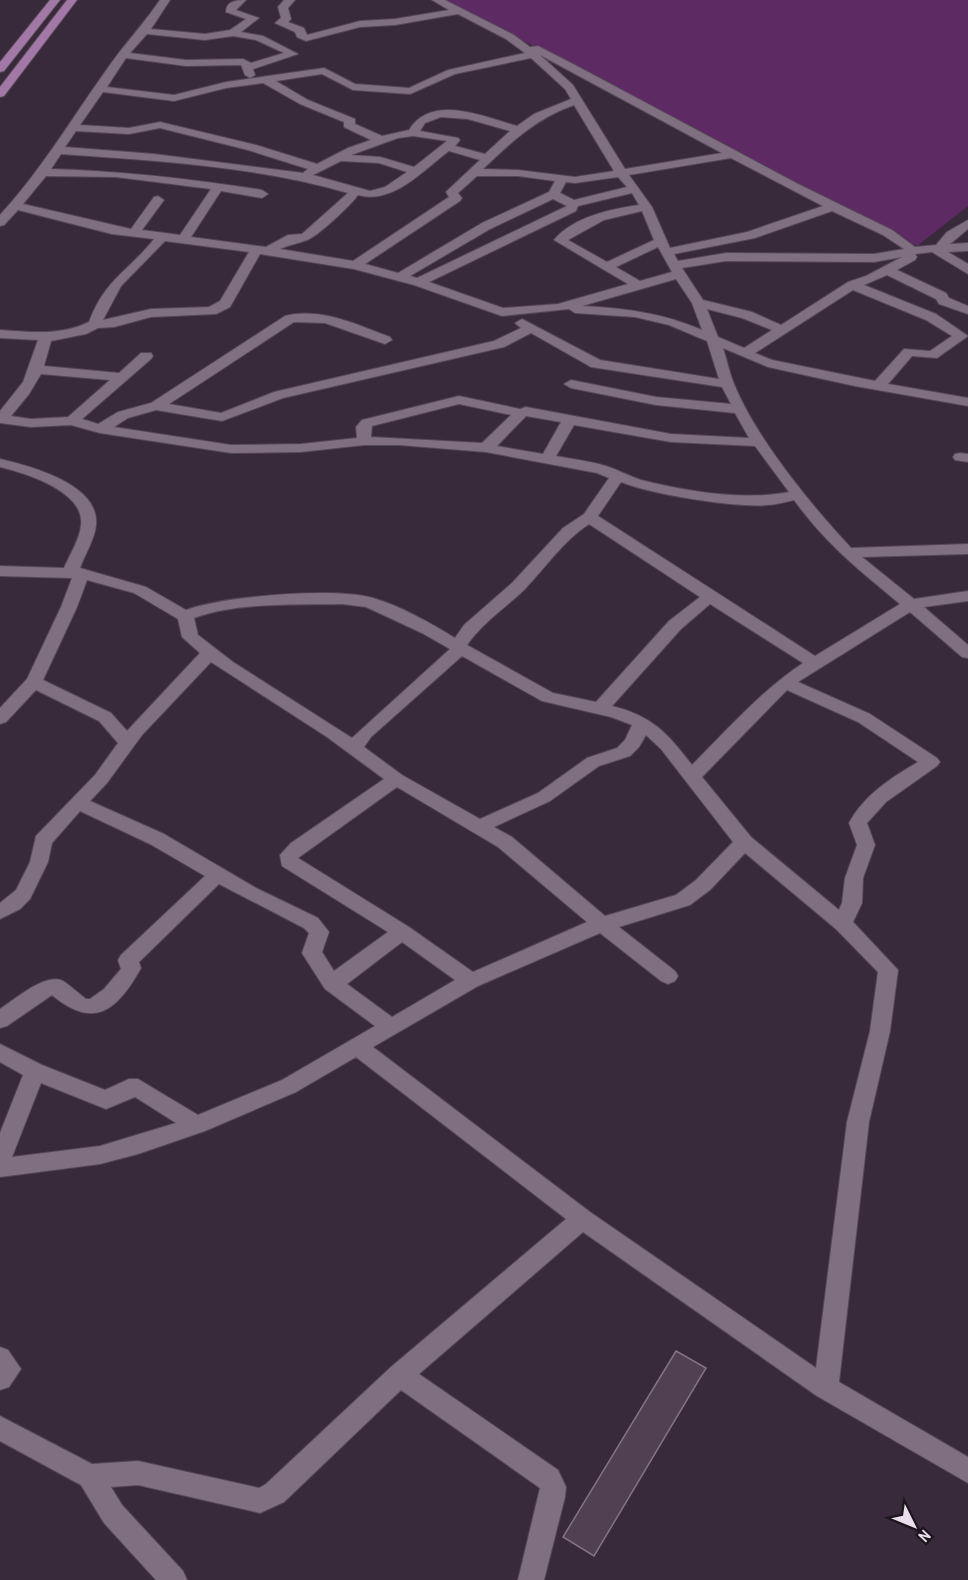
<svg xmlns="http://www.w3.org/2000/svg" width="968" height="1580" font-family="'Archivo Narrow',sans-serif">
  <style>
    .green { fill: #5d2a63 }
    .building { fill: #504052; stroke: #847386; stroke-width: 1.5 }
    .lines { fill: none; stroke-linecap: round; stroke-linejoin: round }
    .street-casing { stroke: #544756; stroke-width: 2 }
    .primary-casing { stroke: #544756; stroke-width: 2 }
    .street { fill: #806e81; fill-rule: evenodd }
    .primary { fill: #a278a6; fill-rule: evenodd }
  </style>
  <rect width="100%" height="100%" fill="#392a3b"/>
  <path class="green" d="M445,0H968V206L917,246Z"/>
  <path class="building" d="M676,1351L706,1368L594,1556L563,1537Z"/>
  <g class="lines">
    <defs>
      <g id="street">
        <path d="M160,0H170L151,29L205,34L230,30L246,19L226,12C226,1 237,0 246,0L236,10L259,18L241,32L263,36L298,54L253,69L255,75L250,78L245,75L241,65L186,66L126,58L107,87L174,95L226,82L324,68L355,84L409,88L448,70L525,53L506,39L458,14L395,25L360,27L306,41L297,37L295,32L275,23L281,18L278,7L284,0H295L288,8L291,19L288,22L304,28L307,35L360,21L395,19L449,10L432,0H445L514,35L530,47L538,46L575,65L798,184L892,230L915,247L936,245L947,232L968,220V229L950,244L968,243V251L948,252L968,264V274L932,252L915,254L917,257L915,260L897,270L946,293L949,298L968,306V314L939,304L936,299L887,275L864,285L936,314L968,336L937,358L912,356L888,384L968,398V406L855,386L768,367L723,348C727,360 729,372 734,384C756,438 811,505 851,548L968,544V554L862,557L914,599L968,591V601L924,607L968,645V658L962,657L910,612L798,682L870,714L937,758L940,762L937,766L886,802L867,823L875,845L863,878L862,903L853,922L898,970L890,1031L869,1122L839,1382L968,1457V1483L817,1396L583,1232L419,1374L558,1470L566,1487L565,1497L544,1580H518L540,1488L401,1390L284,1502L260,1513L138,1485L111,1487L122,1505L183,1571L187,1580H156L104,1523L81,1485L0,1441V1416L92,1464L138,1461L259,1488L266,1484L391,1367L566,1219L356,1057L296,1092L205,1131L138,1154L100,1164L0,1177V1133L23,1075L0,1062V1044L42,1065L105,1090L129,1079H138L198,1115L282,1080L375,1026L325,989L302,953L309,933L304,928L219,884L139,962L141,968C117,1011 94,1030 52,995L7,1026L0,1028V1009C14,1000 46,972 63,981C71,986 78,993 86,999H90L104,989L121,969L118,960L121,955L205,876L150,844L80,811L52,843L48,862L30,899L20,909L0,919V903L16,890L30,862L36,836L95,775L118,743L99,721L36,690L6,722L0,724V708L27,679L61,607L72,578L0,576V566L64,568C70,554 80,539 81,525C85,491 25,473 0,467V459C30,466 100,484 96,525C95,539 85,554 80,568L146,587L186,610C224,596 334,587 373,598C401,606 430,623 455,638L464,625L512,583L563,528L584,514L609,478L597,473L486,452L399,445H364L301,452L231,453L100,433L71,425L31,427L0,423V411L23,382L38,340L0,338V330C31,332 60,336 89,322C105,279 128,272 154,239L112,234L18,210L4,225L0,226V215C46,165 77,109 118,54C132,36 147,19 160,0ZM147,34L205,40L233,36L256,40L284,53L251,63L243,59L186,60L130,53ZM540,55L722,153L625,169L573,85ZM531,58L565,89L571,99L534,114L517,126C484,117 432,93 409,130L382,136L355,124V119L308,100L276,81L322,74L353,90L410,94L455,74ZM263,83L300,104L344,122V127L371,140L348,148L317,164L256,145L160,122L129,128L80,125L103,92L174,101L226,88ZM574,105L614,171L575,177L518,170L483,169C511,142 537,118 574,105ZM441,117L468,119L510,131L485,154L455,146L460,140L458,138L420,131L425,123ZM160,128L248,150L308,169L303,173L154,154L65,147L76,131L129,134ZM413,136L447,141L414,167L380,157L351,155L398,138ZM449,151L480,160L448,190L446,192L449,197L353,261L280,249C291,244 297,244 307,240C318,236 351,205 358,195C393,205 423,170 449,151ZM61,154C157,161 256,166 348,193L302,234L288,235L266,247L191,237L221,191L262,198L268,194L262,190C191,179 122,171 51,169ZM731,158L823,206L747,232L670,248L652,207L629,175ZM341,161L379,163L407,172L385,187L370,191L313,175ZM46,176L116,177L211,189L180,235L142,230L164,200L158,196L154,197L131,229L23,204ZM477,176H518L555,181L549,192L482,223L398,273L365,264L460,201L462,198L458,193ZM618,177L627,187L574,200L560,193L566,182L575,183ZM632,193L639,205C610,209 573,217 554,240L628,284L558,304L503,308L429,282L576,211L578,206ZM553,199L567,206L417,278L410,276L490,229ZM642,211L654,240L607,262L568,240L604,220ZM832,211L883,235L904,249L874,254L726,253L678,261L674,254L755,238ZM165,241L249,252L220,301L209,307L151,309L103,320L121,286ZM658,247L672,272L640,281L616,267ZM260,254L354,269L414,285L502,316L569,309L575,313L635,317L669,325L707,341L719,379L600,360L522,319L515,323L521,328L494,341L274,392L221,413L169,404L294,322L325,323L385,344L392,340L390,337C357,325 321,307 285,316L151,403L118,412L98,424L82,419L151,359L153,356L151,353H141L119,373L44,366L51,341L86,334L98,328L114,327L151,317L216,314L230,307ZM902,257L866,276L848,282L781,325L752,312L703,300L682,268L726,261L874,262ZM676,279L692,303L702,330C663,313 624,308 582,306ZM853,290L926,320L952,336L930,351L904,349L875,381L772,360L755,353ZM707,309L742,318L772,330L744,348L718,337ZM531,333L591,367L722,387L731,404L656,397L571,380L564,384L571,388L656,405L735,413L749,438L671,434L526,407L520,409L459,396L362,420L356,427L357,438L301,444L231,445L114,427L128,418L156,410L222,421L283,398L504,347ZM41,374L110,380L68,417L31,419L11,416L29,394ZM459,404L511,415L482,443L371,437L372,426ZM526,416L561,422L543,454L497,446ZM574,425L671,442L755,446L789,492C744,501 685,491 641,480C629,476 618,470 606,466C590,461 572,459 556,456ZM621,482C651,494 734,508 767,505C776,505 785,502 794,500C827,545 858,569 900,604L815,656L598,516ZM589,524L700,597L669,621L596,702L553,693L467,645C482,623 505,608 524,590C546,567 563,541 589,524ZM87,580L134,593L178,619L182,637L200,653L127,731L111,713L43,680L77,607ZM342,604L366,607L422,633L450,649L352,738L233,662L198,635L194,618C239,602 294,605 342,604ZM710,604L803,663C761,691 728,729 692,765C668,734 653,716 612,706L681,629ZM462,656L542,701L611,717L632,725L625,740L617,748L587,758L538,793L480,819L402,775L364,747L371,737ZM211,662L327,737L384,779L291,843L280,855L282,866L388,932L334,971L322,952L329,932L318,918L256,888L164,834L90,801L107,783L142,735ZM787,690L858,722L918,762C891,778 864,795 849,823L857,845L845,878L842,903L839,910L751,837L702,777ZM646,735L661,749L733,842L696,880L676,895L605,916L512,837L494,827L550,801L599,766L630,756L639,747ZM397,787L498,847L587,922L473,972L409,927L298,858ZM745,853L836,929L878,972L870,1031L847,1122L816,1368L590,1212L373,1047L478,986L600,933L661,981L668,984L675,981L678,976L675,971L619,927L690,905L710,890ZM402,942L455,980L392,1017L347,984ZM41,1083L106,1109L135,1097L176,1123L100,1146L12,1157Z"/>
        <path d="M960,453L968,454V462L955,460L953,457L955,454Z"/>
        <path d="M0,1347L8,1350L21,1369L9,1387L0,1390Z"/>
      </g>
      <g id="primary">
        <path d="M50,0H60L4,71L0,72V62Z"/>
        <path d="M67,0H77L4,96L0,97V87Z"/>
      </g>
    </defs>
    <use href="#street" class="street-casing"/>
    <use href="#primary" class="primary-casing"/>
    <use href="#street" class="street"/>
    <use href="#primary" class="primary"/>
  </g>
  <g transform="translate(914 1526) rotate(133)" stroke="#1c151d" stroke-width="4.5" paint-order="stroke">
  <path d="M0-4.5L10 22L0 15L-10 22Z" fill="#e9dfea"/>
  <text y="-9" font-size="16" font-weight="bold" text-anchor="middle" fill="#e9dfea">N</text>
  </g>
</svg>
